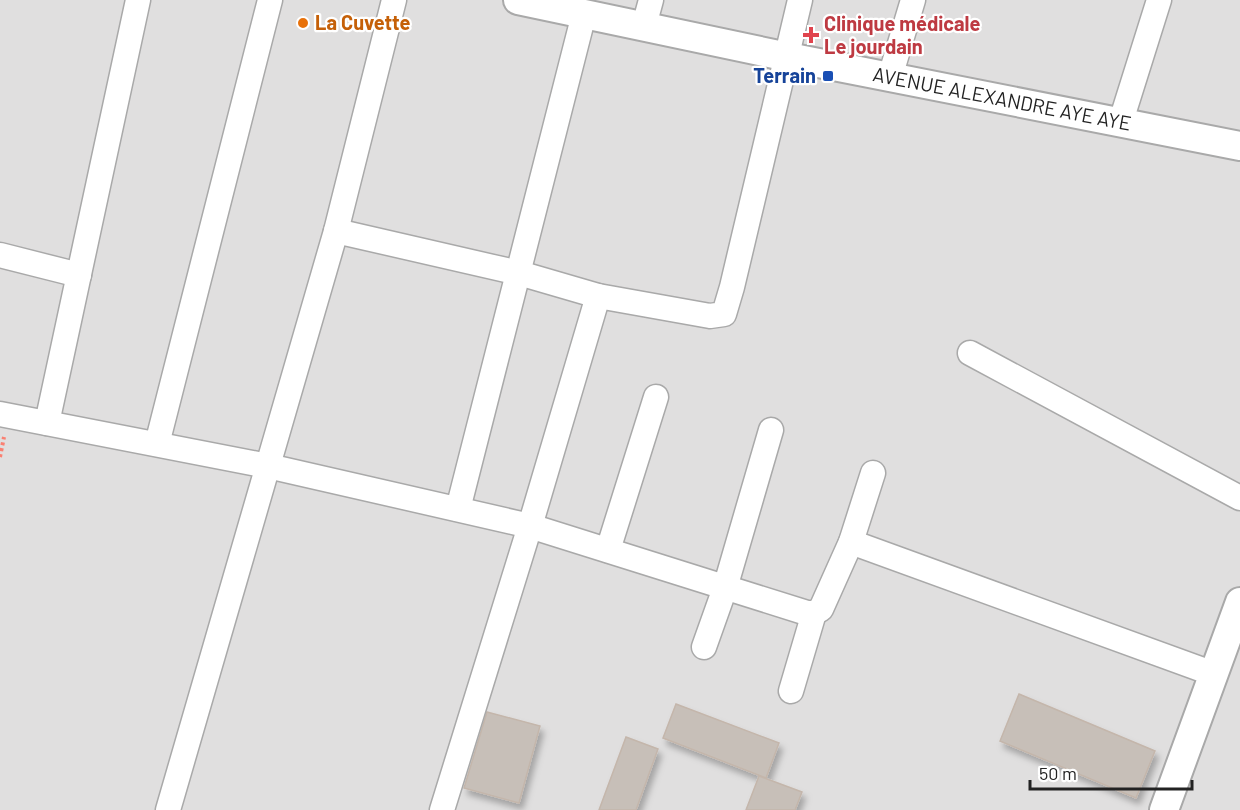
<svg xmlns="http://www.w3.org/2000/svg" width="1240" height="810" font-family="Barlow,sans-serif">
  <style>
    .residential { fill: #e0dfdf }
    .building { fill: #c7bfb8; stroke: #c4b6ab; stroke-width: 1.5; filter: url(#shadow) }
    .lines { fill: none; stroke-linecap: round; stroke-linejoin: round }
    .minor-casing { stroke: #a9a9a9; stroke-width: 27 }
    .tertiary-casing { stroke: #a9a9a9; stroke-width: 32 }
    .path { stroke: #fa8072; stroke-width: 4; stroke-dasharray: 3 3; stroke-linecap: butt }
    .minor { stroke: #fff; stroke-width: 24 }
    .tertiary { stroke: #fff; stroke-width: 28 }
    .food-dot { fill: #e8710a; stroke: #fff; stroke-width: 2 }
    .health-dot { fill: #e0444e; stroke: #fff; stroke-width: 2 }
    .transit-dot { fill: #1a4fb4; stroke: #fff; stroke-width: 2 }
    .labels { text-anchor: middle; stroke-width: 4.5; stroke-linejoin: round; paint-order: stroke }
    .food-label { font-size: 20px; font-weight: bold; fill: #c56008; stroke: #fff; text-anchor: start }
    .health-label { font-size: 20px; font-weight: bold; fill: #be3a42; stroke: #fff; text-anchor: start }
    .transit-label { font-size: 20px; font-weight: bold; fill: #164399; stroke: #fff; text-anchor: end }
    .street-label { font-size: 20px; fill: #222; stroke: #fff }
  </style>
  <defs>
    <filter id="shadow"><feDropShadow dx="3.5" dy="6" stdDeviation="3" flood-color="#0004"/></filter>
  </defs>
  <rect width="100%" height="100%" fill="#f2efe9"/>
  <rect class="residential" x="0" y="0" width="1240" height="810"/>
  <g class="building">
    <path d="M1019,694L1155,751L1136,798L1000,741Z"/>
    <path d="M676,704L779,743L766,778L663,738Z"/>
    <path d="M487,712L540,726L519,803L464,788Z"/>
    <path d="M626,737L658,749L636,810H599Z"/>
    <path d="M759,776L802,792L795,810H746Z"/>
  </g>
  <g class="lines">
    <defs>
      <g id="minor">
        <path d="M644,26L651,0"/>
        <path d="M890,77L913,0"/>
        <path d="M1121,121L1159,0"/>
        <path d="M336,231L519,273L598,296L710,316L724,314L732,287L800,0"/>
        <path d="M0,255L79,275"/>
        <path d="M970,353L1240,498"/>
        <path d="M0,414L268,466L530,526L807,613H814L821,609L851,542L873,473"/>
        <path d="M47,423L138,0"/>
        <path d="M157,444L270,0"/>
        <path d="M458,509L584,14"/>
        <path d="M851,542L1214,674"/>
        <path d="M608,550L656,397"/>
        <path d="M704,647L725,588L771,430"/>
        <path d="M791,691L814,613"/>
        <path d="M168,810L336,231L394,0"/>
        <path d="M442,810L530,526L598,296"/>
      </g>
      <g id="tertiary">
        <path d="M518,0L788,57L1240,146"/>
        <path d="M1164,810L1240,602"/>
      </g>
    </defs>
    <use href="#minor" class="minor-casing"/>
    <use href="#tertiary" class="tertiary-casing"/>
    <path class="path" d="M0,457L4,437"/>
    <use href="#minor" class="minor"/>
    <use href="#tertiary" class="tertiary"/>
  </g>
  <circle class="food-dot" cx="303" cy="23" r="6"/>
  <path class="health-dot" d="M808 26h6v6h6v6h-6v6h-6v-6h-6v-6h6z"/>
  <rect class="transit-dot" x="822" y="70" width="12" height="12" rx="3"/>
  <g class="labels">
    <g class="food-label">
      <text x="315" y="30">La Cuvette</text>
    </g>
    <g class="health-label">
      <text x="824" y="31">Clinique médicale<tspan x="824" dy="23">Le jourdain</tspan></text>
    </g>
    <g class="transit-label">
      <text x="816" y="83">Terrain</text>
    </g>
    <g class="street-label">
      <text transform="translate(1002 99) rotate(11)" y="7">AVENUE ALEXANDRE AYE AYE</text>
    </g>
  </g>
  <path d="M1030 780v9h162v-9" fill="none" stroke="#222222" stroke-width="3"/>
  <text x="1039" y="780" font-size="18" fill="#222222" stroke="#ffffff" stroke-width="4.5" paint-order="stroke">50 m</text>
</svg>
